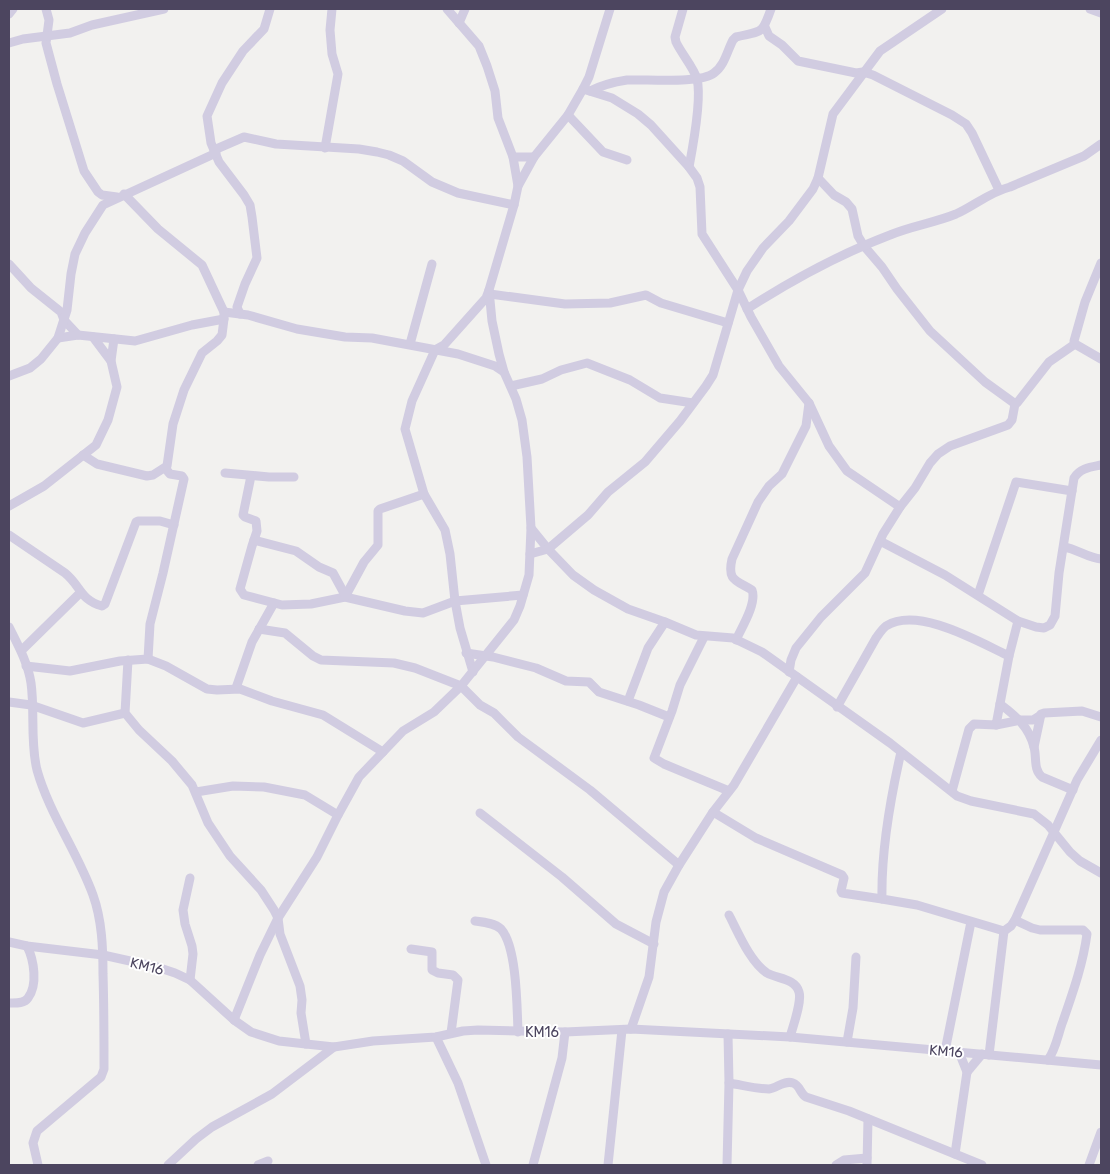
<svg xmlns="http://www.w3.org/2000/svg" width="1110" height="1174" font-family="Rubik,sans-serif">
  <style>
    .lines { fill: none; stroke-linecap: round; stroke-linejoin: round }
    .minor { stroke: #d1cce1; stroke-width: 9 }
    .labels { text-anchor: middle; stroke-width: 4; stroke-linejoin: round; paint-order: stroke }
    .street-label { font-size: 14px; fill: #4c455f; stroke: #fff }
  </style>
  <rect width="100%" height="100%" fill="#f2f1ef"/>
  <g class="lines">
    <g class="minor">
      <path d="M46,9L49,20L46,43L57,84L84,171L98,192L102,195L117,197"/>
      <path d="M447,9L479,46L487,66L495,91L498,118L513,157L518,186"/>
      <path d="M683,9L675,37L676,42C681,53 694,68 697,79C702,99 693,146 689,167"/>
      <path d="M1090,9L1101,13"/>
      <path d="M9,14L13,9"/>
      <path d="M459,23L465,9"/>
      <path d="M765,27L769,36L782,45L798,61L856,73L863,72L873,75L952,115L966,124L972,133L999,190"/>
      <path d="M9,43L23,39L70,33L92,25L164,9"/>
      <path d="M583,89L612,98L638,114L651,125L689,167L697,178L700,187L702,234L738,290L751,317L779,366L809,403L829,446L847,471L900,507"/>
      <path d="M590,91C602,85 614,82 627,80C646,79 701,84 714,73C725,65 727,51 733,40L736,37C762,31 762,35 771,9"/>
      <path d="M568,115L603,152L627,160"/>
      <path d="M325,148L338,74L332,54L330,30L332,9"/>
      <path d="M513,157H534"/>
      <path d="M818,178L834,195L846,202L852,209L858,236L864,246L882,267L897,289L930,331L985,382L1014,403H1017L1049,362L1075,344"/>
      <path d="M9,264L31,288L61,312L64,320L78,335"/>
      <path d="M490,294L565,304L610,303L646,295L661,303L728,323"/>
      <path d="M747,309C792,280 840,254 890,235C911,226 934,223 956,214C974,206 990,192 1010,187L1084,156L1101,144"/>
      <path d="M224,312L248,315L297,329L345,337L372,338L458,354L495,366L504,372"/>
      <path d="M240,314L237,307L245,284L257,258L252,217L250,205L244,195L219,162L211,143L207,116L222,83L243,51L264,29L270,9"/>
      <path d="M93,337L111,361"/>
      <path d="M58,338L78,335L135,341L192,325L224,319"/>
      <path d="M410,344L432,264"/>
      <path d="M1075,344L1074,341L1085,302L1101,263"/>
      <path d="M1075,344L1101,359"/>
      <path d="M9,376L30,368L41,359L58,338L67,310L71,274L75,254L85,233L103,205L216,153L214,150L244,137L276,144L359,149L377,152L389,155L403,161L432,182L458,193L514,205"/>
      <path d="M511,386L542,379L561,370L587,363L630,380L660,398L693,403"/>
      <path d="M83,455L97,464L147,476L153,475L167,466L173,424L184,390L202,353L217,341L222,335L224,319V312L202,265L158,229L124,194"/>
      <path d="M225,473L269,477H294"/>
      <path d="M251,476L243,515L245,517L256,521L257,531L252,546L240,589L244,595L282,605L311,604L345,597L405,611L423,613L455,601L523,595"/>
      <path d="M9,506L44,486L96,445L108,420L117,387L111,361L114,339"/>
      <path d="M531,528L548,549L573,575L594,590L628,609L665,622L696,635L733,638L762,652L890,743L957,796L971,801L1034,814L1048,825L1070,852L1080,861L1101,873"/>
      <path d="M9,535L65,573C81,586 80,600 102,606L105,604L136,522L138,521H160L174,525"/>
      <path d="M254,540L296,551L319,567L333,573L345,595"/>
      <path d="M880,541L945,575L1018,621L1036,627L1044,628L1050,625L1055,616L1059,573L1074,478C1080,468 1091,467 1101,465"/>
      <path d="M1064,547C1077,549 1088,558 1101,559"/>
      <path d="M530,554L548,549L588,515L608,492L645,462L680,421L706,386L713,375L738,290L747,271L763,248L789,221L813,189L818,178L833,114L836,110L880,51L942,9"/>
      <path d="M978,595L1016,482L1072,491"/>
      <path d="M345,597L364,562L378,545V511L380,509L424,494"/>
      <path d="M9,627C18,645 28,663 31,683C35,711 30,742 37,770C49,813 78,853 93,895C102,920 103,948 103,974C104,1006 104,1037 104,1069L101,1077L37,1131L33,1143L38,1165"/>
      <path d="M259,629L285,633L313,656L321,660L394,663L415,668L461,686L480,705L494,713L518,737L590,790L679,865"/>
      <path d="M704,637L680,685L672,711L654,758L664,764L729,791"/>
      <path d="M736,640C742,627 757,603 752,590C736,580 727,581 732,559L758,502L769,486L782,474L806,426L809,403"/>
      <path d="M22,650L80,593"/>
      <path d="M466,653L493,657L536,668L566,681L589,682L599,692L639,705L669,717"/>
      <path d="M148,659L150,624L163,573L184,479L182,476L170,474L165,468"/>
      <path d="M128,660L125,713L139,730L172,761L192,785L208,823L230,856L261,890L274,910L278,918L280,934L300,986L302,1000L301,1013L306,1044"/>
      <path d="M26,666L70,671L120,661L148,659L166,666L207,689L217,690L240,689L272,701L323,715L383,752"/>
      <path d="M473,672L460,628L455,601L450,554L445,530L424,494L405,429L412,401L435,350L444,345L486,298L489,290"/>
      <path d="M789,672L791,660L796,648L821,617L865,573L883,534L900,507L915,488L930,463L938,454L950,446L1008,425L1012,420L1015,404"/>
      <path d="M236,688L252,642L274,603"/>
      <path d="M628,701L648,648L665,622"/>
      <path d="M9,702L31,705L83,723L125,713"/>
      <path d="M1000,704C1016,716 1029,727 1034,747C1037,758 1033,769 1042,777L1073,790"/>
      <path d="M837,707L876,638C879,634 882,629 886,626C918,606 979,642 1009,656"/>
      <path d="M996,725L1021,720H1033L1044,713L1082,711L1101,717"/>
      <path d="M1034,747L1041,714"/>
      <path d="M901,752C890,800 881,850 882,899L917,905L1004,931L1011,926L1015,920L1077,780L1101,740"/>
      <path d="M952,791L969,729L974,724L996,725L1009,656L1018,621"/>
      <path d="M196,792L233,786L264,787L305,795L338,815"/>
      <path d="M713,812L756,838L842,875L844,878L841,891L842,893L882,899"/>
      <path d="M480,813L562,877L616,924L654,944"/>
      <path d="M729,915C738,932 750,962 767,973C777,979 795,978 799,992C802,1002 793,1026 790,1037"/>
      <path d="M1015,920L1032,928L1040,930H1083L1087,934C1083,964 1073,992 1063,1021C1058,1034 1056,1049 1048,1060"/>
      <path d="M475,921C483,922 495,923 501,929C517,947 517,1007 518,1032"/>
      <path d="M9,942L27,946L103,955L157,967L175,973L190,980L234,1020L251,1032L279,1041L306,1044L334,1047L373,1041L436,1037L463,1031L478,1030L565,1032L631,1029L790,1037L1101,1065"/>
      <path d="M411,949L432,952V970L438,973L453,975L458,980L451,1033"/>
      <path d="M190,980L193,954L192,946L185,924L183,910L190,878"/>
      <path d="M9,1003C15,1003 24,1004 28,998C38,985 34,960 27,946"/>
      <path d="M234,1020L260,955L278,918L317,857L338,815L359,777L403,731L434,712L461,686L514,620L520,606L529,575L531,528L527,457L522,420L516,399L504,372L499,354L492,321L489,290L514,205L518,186L534,157L568,115L583,89L589,77L610,9"/>
      <path d="M631,1029L649,977L656,922L664,892L679,865L713,812L734,785L797,677"/>
      <path d="M436,1037L458,1083L486,1165"/>
      <path d="M847,1042L853,1008L856,957"/>
      <path d="M945,1051L971,922"/>
      <path d="M989,1055L1004,931"/>
      <path d="M967,1072L982,1054"/>
      <path d="M729,1083C742,1085 757,1089 769,1089C777,1088 784,1080 793,1083C800,1085 800,1094 806,1097L849,1111L982,1165"/>
      <path d="M955,1154L967,1072L959,1052"/>
      <path d="M168,1165L196,1139L212,1127L272,1094L334,1047"/>
      <path d="M258,1165L268,1161"/>
      <path d="M533,1165L562,1058L565,1032"/>
      <path d="M608,1165L622,1030"/>
      <path d="M727,1165L729,1083L728,1034"/>
      <path d="M836,1165L844,1160L867,1158"/>
      <path d="M867,1165L868,1119"/>
      <path d="M1089,1165L1101,1132"/>
    </g>
  </g>
  <g class="labels">
    <g class="street-label">
      <text transform="translate(147 966) rotate(14)" y="5">KM16</text>
      <text x="542" y="1037">KM16</text>
      <text transform="translate(946 1051) rotate(5)" y="5">KM16</text>
    </g>
  </g>
  <rect width="1110" height="1174" fill="none" stroke="#4c455f" stroke-width="20"/>
</svg>
